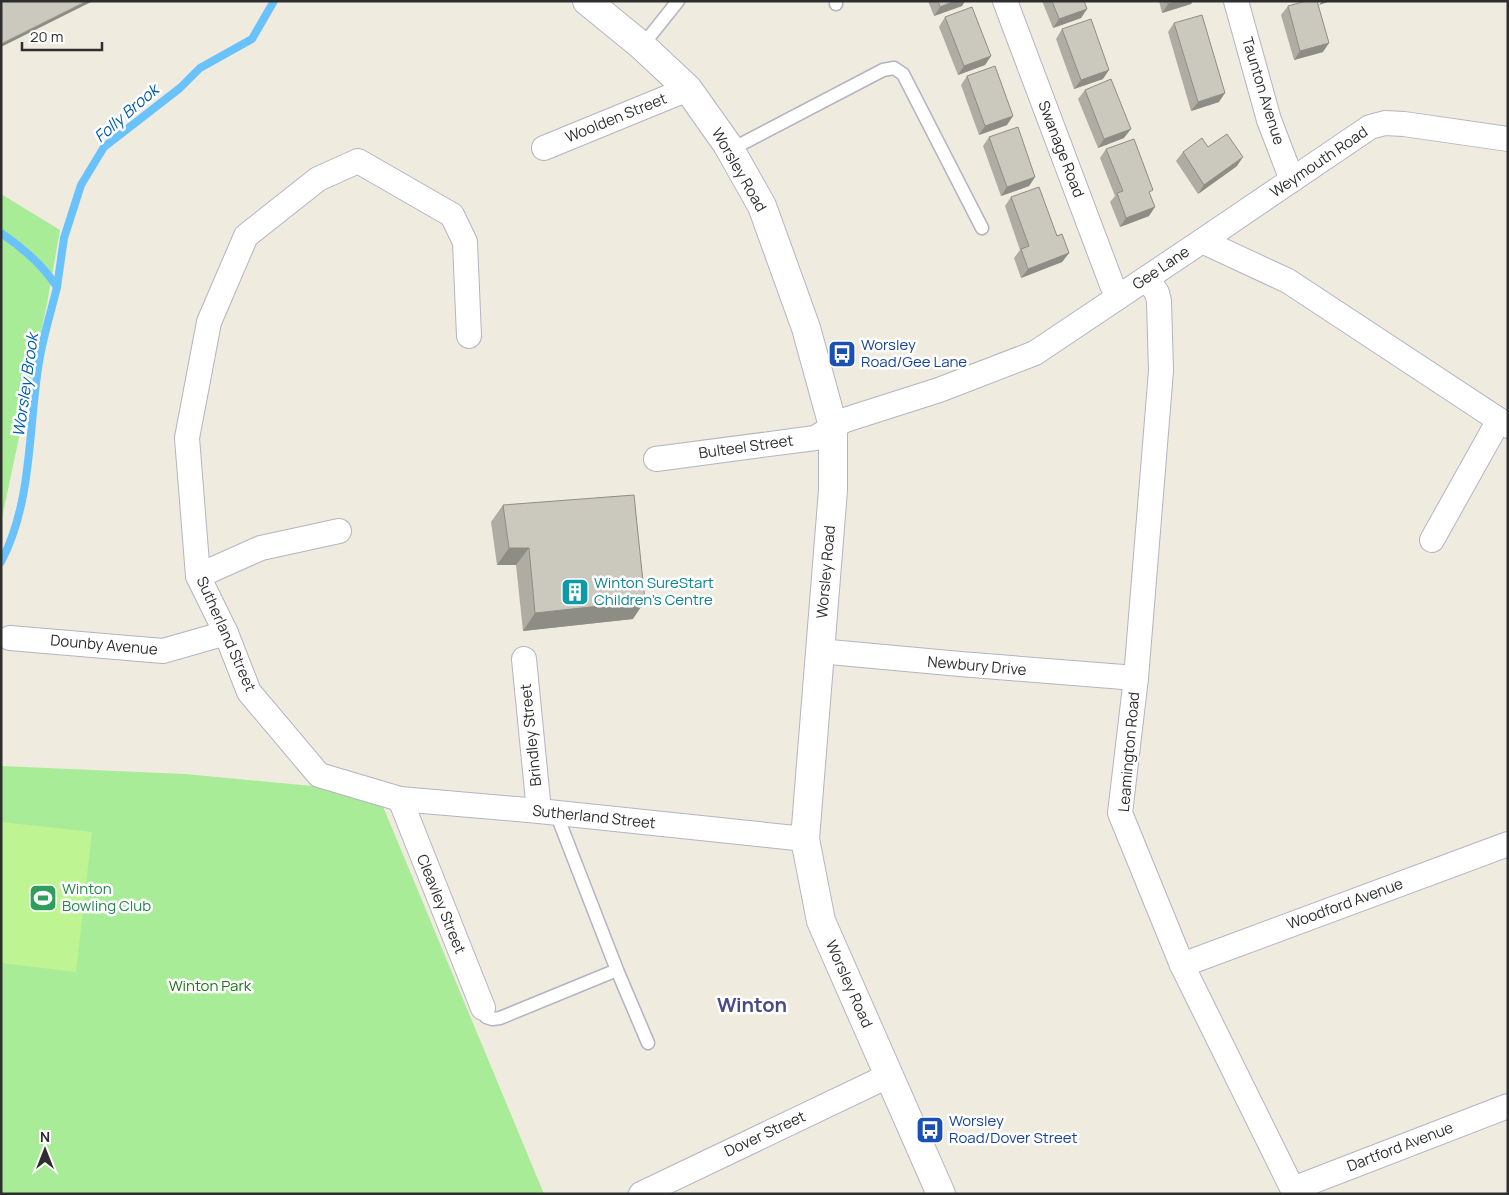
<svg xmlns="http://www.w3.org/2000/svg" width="1509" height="1195" font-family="Manrope,sans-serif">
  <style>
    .green { fill: #a9ec97 }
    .pitch { fill: #bef492 }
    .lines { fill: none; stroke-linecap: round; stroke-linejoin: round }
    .stream { stroke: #69c2fc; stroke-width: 8 }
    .service-casing { stroke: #b3b4c2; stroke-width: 15 }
    .minor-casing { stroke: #b3b4c2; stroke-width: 26 }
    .secondary-casing { stroke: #b3b4c2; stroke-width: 30 }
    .service { stroke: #fff; stroke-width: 12 }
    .minor { stroke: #fff; stroke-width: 24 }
    .secondary { stroke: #fff; stroke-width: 28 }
    .wall { fill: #afada3 }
    .shaded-wall { fill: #8e8d85 }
    .building { fill: #cbc9be; stroke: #8e8d85 }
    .labels { text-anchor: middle; stroke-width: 5; stroke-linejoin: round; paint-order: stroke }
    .street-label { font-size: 15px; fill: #2e2e2e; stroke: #fff }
    .transit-label { font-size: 15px; fill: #164399; stroke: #fff; text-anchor: start }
    .culture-label { font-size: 15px; fill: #0d838f; stroke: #fff; text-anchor: start }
    .leisure-label { font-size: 15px; fill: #27864d; stroke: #fff; text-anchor: start }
    .park-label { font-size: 15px; fill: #1a7613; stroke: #fff }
    .water-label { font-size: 16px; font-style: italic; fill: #005cb0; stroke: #fff }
    .district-label { font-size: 20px; font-weight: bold; fill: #484b85; stroke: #fff }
  </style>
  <rect width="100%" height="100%" fill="#f0ebdf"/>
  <g class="green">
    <path d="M1,194L60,230L47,304L1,523Z"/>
    <path d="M1,766L185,774L377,792L544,1194H1Z"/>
  </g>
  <path class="pitch" d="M1,822L92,832L76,972L1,963Z"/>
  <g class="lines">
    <g class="stream">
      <path d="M1,233C23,248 43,265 57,287C51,312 43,337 39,362C28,428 33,501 1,562"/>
      <path d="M57,287L64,238L81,185L104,147L180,88L200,68L252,39L274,1"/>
    </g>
    <defs>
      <g id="service">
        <path d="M836,1V4"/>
        <path d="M642,46L678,1"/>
        <path d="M730,150L883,70L894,68L903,74L982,228"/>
        <path d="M556,813L617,970L648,1043"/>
        <path d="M483,1008L486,1017L492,1019L500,1018L617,970"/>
      </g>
      <g id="minor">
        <path d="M1005,1L1112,285L1118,297"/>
        <path d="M1236,1L1269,120L1292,180"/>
        <path d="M544,148L688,89"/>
        <path d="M1202,241L1370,127L1385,123L1404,124L1508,139"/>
        <path d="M1147,278L1157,293L1159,301L1161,371L1136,678L1120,813L1182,965L1295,1194"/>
        <path d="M469,336L465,242L452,215L358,161L318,179L246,236L209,322L187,438L198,576L226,633L249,692L319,775L400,799L539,811L805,839"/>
        <path d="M656,459L815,438L845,420L939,390L1035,353L1202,241L1288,281L1508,426"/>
        <path d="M1432,540L1499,420"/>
        <path d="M198,576L261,548L339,531"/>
        <path d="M10,638L163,651L226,633"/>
        <path d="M819,651L960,664L1136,678"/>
        <path d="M524,659L539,811"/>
        <path d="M400,799L483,1008"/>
        <path d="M1182,965L1508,844"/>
        <path d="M1293,1189L1508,1106"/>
        <path d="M641,1194L890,1075"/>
      </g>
      <path id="secondary" d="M587,1L642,46L688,89L727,144L762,206L806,328L833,426V490L805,839L821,921L941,1194"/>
    </defs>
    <use href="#service" class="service-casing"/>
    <use href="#minor" class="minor-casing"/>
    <use href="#secondary" class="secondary-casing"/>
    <use href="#service" class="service"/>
    <use href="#minor" class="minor"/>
    <use href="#secondary" class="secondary"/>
  </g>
  <g class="wall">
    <path d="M928,1H965L962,6L934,16Z"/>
    <path d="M1042,1H1084L1087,9L1081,18L1053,28Z"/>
    <path d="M1159,1H1193L1191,4L1162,13Z"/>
    <path d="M1288,6L1323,52L1294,60L1281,15Z"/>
    <path d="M945,17L991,56L985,65L958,75L939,27Z"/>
    <path d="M1174,23L1219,102L1191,111L1168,32Z"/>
    <path d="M1062,29L1103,79L1074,89L1056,39Z"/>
    <path d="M967,76L1007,125L979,135L961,85Z"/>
    <path d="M1085,90L1124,138L1098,148L1078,99Z"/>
    <path d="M989,137L1035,177L1029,186L1001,196L983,146Z"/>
    <path d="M1208,147L1237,166L1198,194L1176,161L1183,152Z"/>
    <path d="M1106,149L1150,194L1149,216L1120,227L1110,202L1115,196L1100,158Z"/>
    <path d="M1011,197L1057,236L1069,253L1062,262L1021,278L1014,258L1020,250L1005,206Z"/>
    <path d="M503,505L633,619L523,631L516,565H497L491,522Z"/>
  </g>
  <g class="shaded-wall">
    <path d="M87,1H93L1,47V44Z"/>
    <path d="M955,1H965L962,6L934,16L940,7Z"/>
    <path d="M1176,1H1193L1191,4L1162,13L1168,4Z"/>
    <path d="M1322,1H1331L1319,5Z"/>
    <path d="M1087,9L1081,18L1053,28L1059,19Z"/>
    <path d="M1329,43L1323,52L1294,60L1300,51Z"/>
    <path d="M991,56L985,65L958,75L964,66Z"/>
    <path d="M1109,70L1103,79L1074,89L1081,80Z"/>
    <path d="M1225,93L1219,102L1191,111L1198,102Z"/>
    <path d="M1013,116L1007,125L979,135L985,126Z"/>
    <path d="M1131,129L1124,138L1098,148L1104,139Z"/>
    <path d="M1243,157L1237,166L1198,194L1204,185Z"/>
    <path d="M1035,177L1029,186L1001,196L1007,187Z"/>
    <path d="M1155,207L1149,216L1120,227L1126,218Z"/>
    <path d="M1069,253L1062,262L1021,278L1028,269Z"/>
    <path d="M509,548H529L516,565H497Z"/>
    <path d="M645,601L633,619L523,631L535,613Z"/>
  </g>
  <g class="building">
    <path d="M1,1H87L1,44Z"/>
    <path d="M938,1H955L940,7Z"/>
    <path d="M1052,1H1084L1087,9L1059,19Z"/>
    <path d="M1168,1H1176L1168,4Z"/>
    <path d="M1306,1H1317L1329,43L1300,51L1288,6Z"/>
    <path d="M972,7L991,56L964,66L945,17Z"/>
    <path d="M1202,15L1225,93L1198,102L1174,23Z"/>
    <path d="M1091,19L1109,70L1081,80L1062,29Z"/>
    <path d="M995,66L1013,116L985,126L967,76Z"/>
    <path d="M1111,79L1131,129L1104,139L1085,90Z"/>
    <path d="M1018,127L1035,177L1007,187L989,137Z"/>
    <path d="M1227,134L1243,157L1204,185L1183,152L1202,138L1208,147Z"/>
    <path d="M1134,139L1153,190L1149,192L1155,207L1126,218L1117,193L1123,191L1106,149Z"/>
    <path d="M1039,187L1057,236L1062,234L1069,253L1028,269L1021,249L1029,246L1011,197Z"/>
    <path d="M634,495L645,601L535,613L529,548H509L503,505Z"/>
  </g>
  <defs>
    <symbol id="bus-square" viewBox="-11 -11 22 22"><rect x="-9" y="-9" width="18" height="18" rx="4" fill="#1a4fb4" stroke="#fff"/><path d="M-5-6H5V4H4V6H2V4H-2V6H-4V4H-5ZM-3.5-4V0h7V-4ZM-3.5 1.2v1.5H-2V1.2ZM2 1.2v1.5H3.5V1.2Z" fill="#fff"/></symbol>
    <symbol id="building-square" viewBox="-11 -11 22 22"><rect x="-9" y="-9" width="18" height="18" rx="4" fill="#0f9aa8" stroke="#fff"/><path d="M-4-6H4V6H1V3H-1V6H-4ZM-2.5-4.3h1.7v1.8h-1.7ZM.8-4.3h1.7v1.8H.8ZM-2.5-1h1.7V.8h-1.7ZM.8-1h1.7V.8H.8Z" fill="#fff"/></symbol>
    <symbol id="stadium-square" viewBox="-11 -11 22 22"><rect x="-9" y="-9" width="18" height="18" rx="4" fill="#2e9e5b" stroke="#fff"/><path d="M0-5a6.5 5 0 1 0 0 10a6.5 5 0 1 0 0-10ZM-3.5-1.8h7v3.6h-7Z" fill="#fff"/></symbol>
  </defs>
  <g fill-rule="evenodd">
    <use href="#bus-square" x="826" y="338" width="32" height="32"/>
    <use href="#building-square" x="559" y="576" width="32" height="32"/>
    <use href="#stadium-square" x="27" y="882" width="32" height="32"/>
    <use href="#bus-square" x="914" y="1114" width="32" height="32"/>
  </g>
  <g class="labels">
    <g class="street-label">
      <text transform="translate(1263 91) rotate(73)" y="5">Taunton Avenue</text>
      <text transform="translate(616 118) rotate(-22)" y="5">Woolden Street</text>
      <text transform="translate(1061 149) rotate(69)" y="5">Swanage Road</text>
      <text transform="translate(1319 162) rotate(-34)" y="5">Weymouth Road</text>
      <text transform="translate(739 170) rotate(60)" y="5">Worsley Road</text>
      <text transform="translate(1161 268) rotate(-34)" y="5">Gee Lane</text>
      <text transform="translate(746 447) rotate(-8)" y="5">Bulteel Street</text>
      <text transform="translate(826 572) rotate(-85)" y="5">Worsley Road</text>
      <text transform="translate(226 634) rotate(66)" y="5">Sutherland Street</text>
      <text transform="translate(104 645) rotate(5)" y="5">Dounby Avenue</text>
      <text transform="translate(977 666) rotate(5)" y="5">Newbury Drive</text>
      <text transform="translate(531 735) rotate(-96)" y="5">Brindley Street</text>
      <text transform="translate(1129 752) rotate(-85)" y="5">Leamington Road</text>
      <text transform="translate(594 817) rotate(6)" y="5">Sutherland Street</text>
      <text transform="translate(441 904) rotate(68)" y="5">Cleavley Street</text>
      <text transform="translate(1345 904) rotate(-20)" y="5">Woodford Avenue</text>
      <text transform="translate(849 984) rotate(66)" y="5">Worsley Road</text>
      <text transform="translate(765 1134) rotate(-25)" y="5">Dover Street</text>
      <text transform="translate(1400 1147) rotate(-21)" y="5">Dartford Avenue</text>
    </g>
    <g class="transit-label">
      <text x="861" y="350">Worsley<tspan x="861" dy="17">Road/Gee Lane</tspan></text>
      <text x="949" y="1126">Worsley<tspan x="949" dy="17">Road/Dover Street</tspan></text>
    </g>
    <g class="culture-label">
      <text x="594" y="588">Winton SureStart<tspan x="594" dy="17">Children's Centre</tspan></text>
    </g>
    <g class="leisure-label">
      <text x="62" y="894">Winton<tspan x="62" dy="17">Bowling Club</tspan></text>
    </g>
    <g class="park-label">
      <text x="210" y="991">Winton Park</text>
    </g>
    <g class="water-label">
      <text transform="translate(126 113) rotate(-41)" y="6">Folly Brook</text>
      <text transform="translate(25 385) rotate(-82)" y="6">Worsley Brook</text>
    </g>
    <g class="district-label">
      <text x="752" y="1012">Winton</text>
    </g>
  </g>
  <rect width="1509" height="1195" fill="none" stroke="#2e2e2e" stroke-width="5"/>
  <g transform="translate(45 1150)" stroke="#ffffff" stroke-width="4" paint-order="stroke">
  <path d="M0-4L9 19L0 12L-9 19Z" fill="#2e2e2e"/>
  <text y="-8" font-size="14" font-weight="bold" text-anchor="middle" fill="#2e2e2e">N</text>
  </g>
  <path d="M22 42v8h80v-8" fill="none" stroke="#2e2e2e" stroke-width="2.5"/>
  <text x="30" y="42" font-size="15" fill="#2e2e2e" stroke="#ffffff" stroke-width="4" paint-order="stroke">20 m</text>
</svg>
